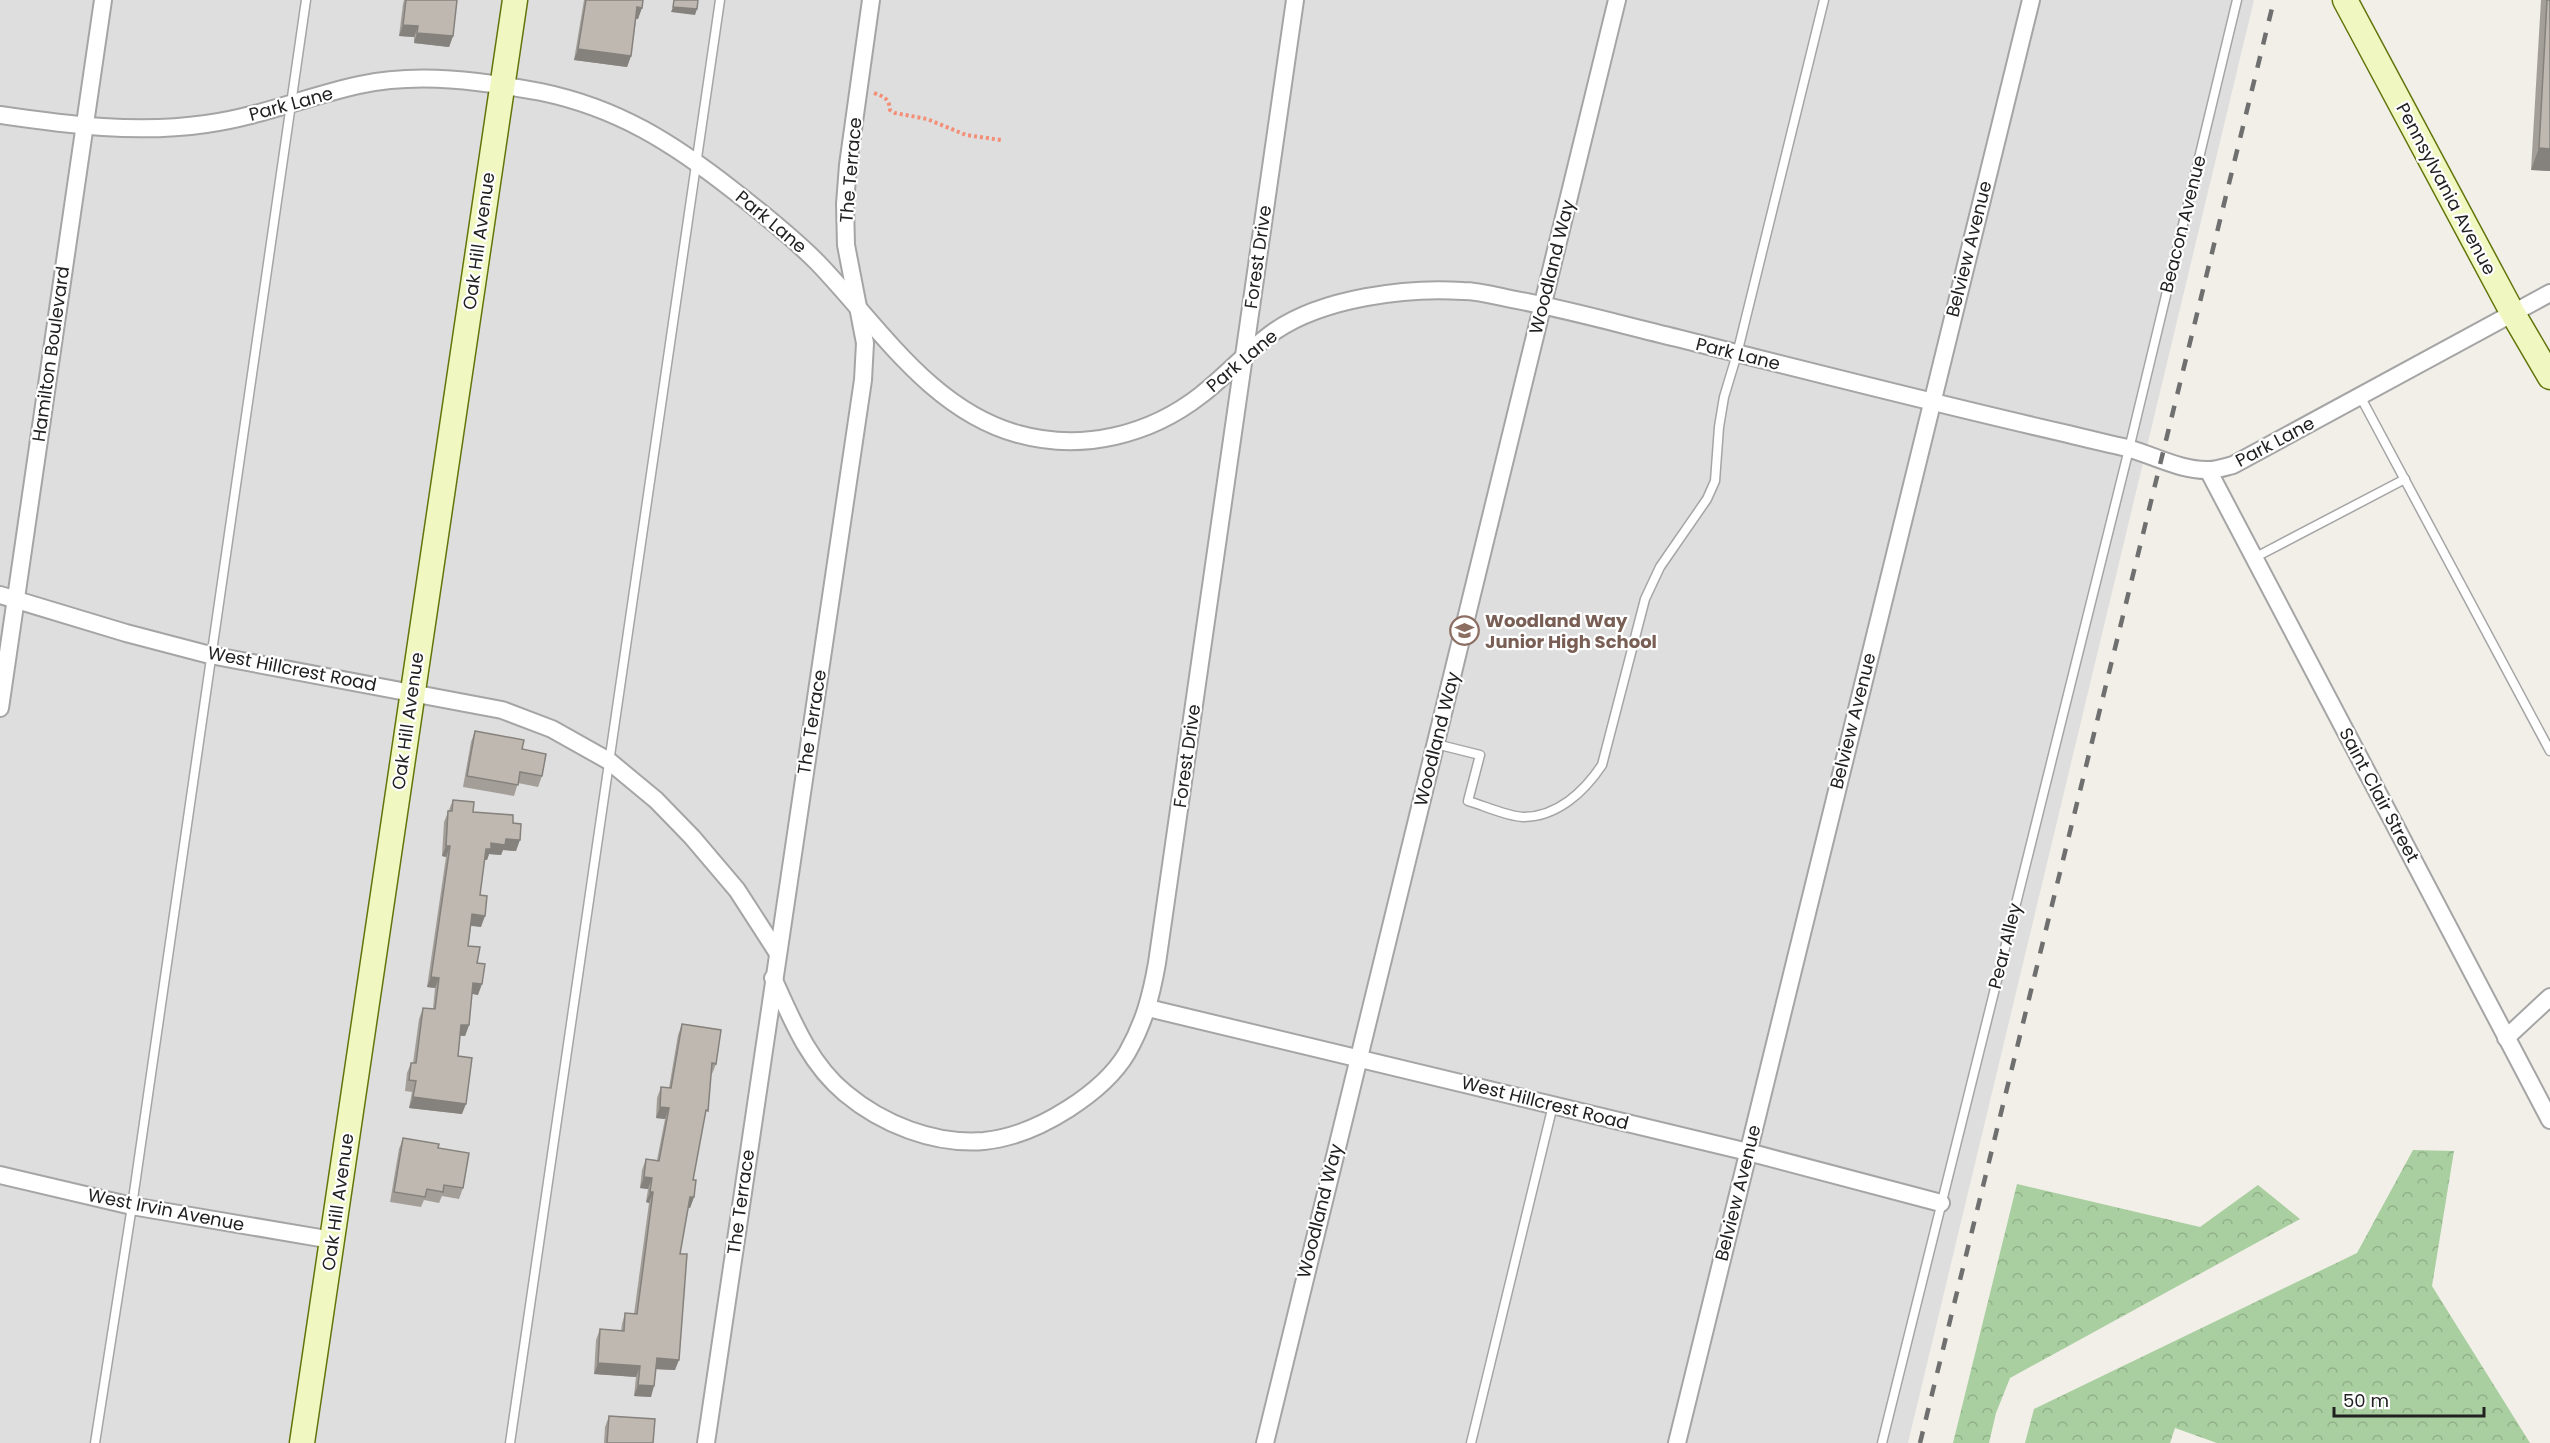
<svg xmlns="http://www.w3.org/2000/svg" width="2550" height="1443" font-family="Poppins,sans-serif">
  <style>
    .residential { fill: #dfdede }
    .forest { fill: url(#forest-crowns) }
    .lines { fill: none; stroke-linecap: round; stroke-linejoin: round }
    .lane-casing { stroke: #a5a5a5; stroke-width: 11 }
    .street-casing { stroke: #a5a5a5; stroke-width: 20 }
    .secondary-casing { stroke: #61750b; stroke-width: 27 }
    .path { stroke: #f38e77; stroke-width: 4; stroke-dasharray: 3 3; stroke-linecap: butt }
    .lane { stroke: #fff; stroke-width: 8 }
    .street { stroke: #fff; stroke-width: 16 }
    .secondary { stroke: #f0f7c0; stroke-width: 24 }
    .rail { stroke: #6f6f6f; stroke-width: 4.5; stroke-dasharray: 12 12; stroke-linecap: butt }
    .wall { fill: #a39e98 }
    .shaded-wall { fill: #85817c }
    .building { fill: #beb8b1; stroke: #85817c; stroke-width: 1.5 }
    .labels { text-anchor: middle; stroke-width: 4.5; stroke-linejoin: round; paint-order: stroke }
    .street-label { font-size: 18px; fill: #212121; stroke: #fff }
    .education-label { font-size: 18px; font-weight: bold; fill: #785e54; stroke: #fff; text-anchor: start }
  </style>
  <defs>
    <pattern id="forest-crowns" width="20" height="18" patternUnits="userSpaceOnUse" patternTransform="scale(1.5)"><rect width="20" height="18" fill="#a9ce9f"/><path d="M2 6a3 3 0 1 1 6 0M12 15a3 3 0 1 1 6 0" fill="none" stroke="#91b189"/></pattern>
  </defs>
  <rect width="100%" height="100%" fill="#f1efe8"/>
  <path class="residential" d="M0,0H2254L1908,1443H0Z"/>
  <g class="forest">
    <path d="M2413,1150L2454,1151L2432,1286L2530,1443H2217L2175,1428L2170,1443H2025L2034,1409L2357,1253Z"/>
    <path d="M2017,1184L2200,1227L2258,1185L2300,1219L2010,1378L1996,1413L1989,1443H1953Z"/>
  </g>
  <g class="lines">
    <defs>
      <g id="lane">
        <path d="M2360,396L2550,751"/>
        <path d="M2254,558L2405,479"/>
        <path d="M1436,744L1480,755L1468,801C1485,806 1506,816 1523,817C1557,817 1584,792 1602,765L1645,599L1660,567L1707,499L1715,481L1719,427L1724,397L1737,354L1824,0"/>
        <path d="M95,1443L132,1206L306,0"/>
        <path d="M510,1443L720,0"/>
        <path d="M1471,1443L1553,1105"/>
        <path d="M1882,1443L2129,449L2237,0"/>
      </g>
      <g id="street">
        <path d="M0,115C68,125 137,134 206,124C259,117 308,96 359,85C419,72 482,81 541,92C618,108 673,143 734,191C762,213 791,236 817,262C877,324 930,410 1018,434C1082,452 1150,435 1201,395C1227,375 1249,349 1275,331C1323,298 1407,287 1463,291C1479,291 1496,296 1511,299C1567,309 1622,325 1677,338C1807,371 1937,404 2068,434C2087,439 2107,443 2127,448C2153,455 2181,471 2209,470C2217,470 2225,467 2233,465L2550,293"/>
        <path d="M2208,470L2550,1120"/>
        <path d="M0,595L126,633L210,655L502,710L552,729L609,761L656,800L692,837L737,890L777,952"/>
        <path d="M0,708L103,0"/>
        <path d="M773,978C792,1020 809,1063 845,1093C882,1124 934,1145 984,1141C1013,1138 1043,1125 1068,1109C1090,1095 1114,1075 1127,1053C1144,1023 1151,997 1157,963L1295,0"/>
        <path d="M1148,1008L1748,1152L1941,1203"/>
        <path d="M2506,1038L2550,997"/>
        <path d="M0,1175L132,1206L332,1240"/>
        <path d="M706,1443L863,380L865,343L846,245L845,204L848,165L871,0"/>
        <path d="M1265,1443L1617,0"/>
        <path d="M1677,1443L2031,0"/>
      </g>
      <g id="secondary">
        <path d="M2345,0L2512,312L2550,377"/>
        <path d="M302,1443L515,0"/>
      </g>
    </defs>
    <use href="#lane" class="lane-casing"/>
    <use href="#street" class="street-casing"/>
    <use href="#secondary" class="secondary-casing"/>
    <path class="path" d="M874,93C884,97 889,98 890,110L895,113L927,119L966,135L1001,140"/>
    <use href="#lane" class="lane"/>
    <use href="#street" class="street"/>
    <use href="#secondary" class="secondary"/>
    <path class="rail" d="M1920,1443L2274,0"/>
  </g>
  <g class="wall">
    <path d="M404,0H457L453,36L449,47L414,43V37L399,36L403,4Z"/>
    <path d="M584,0H643L638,19H636L631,56L627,67L574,60Z"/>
    <path d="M2541,0H2550V171L2531,170Z"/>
    <path d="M475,731L542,776L538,787L518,783L514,796L463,787L471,742Z"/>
    <path d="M453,800L473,812L513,823L516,851L503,850L501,855L489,854L487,860H484L480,895L481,927L471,926L468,946L477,963L478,995L472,994L469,1025L465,1036H460L458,1056L462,1114L409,1108L412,1092L405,1091L407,1073L411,1063H413L419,1019L423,1008L433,1009L435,988L427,987L446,857L442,856L444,822Z"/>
    <path d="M682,1024L716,1064L712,1074H711L704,1121L693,1180L694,1197L690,1208H688L680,1254L675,1370L656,1369L651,1397L634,1396L636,1377L594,1374L596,1340L600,1329L621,1331L622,1324L625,1313L634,1314L649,1203L646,1202L648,1189L640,1188L642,1170L646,1159L657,1160L665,1119L656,1118L657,1098L661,1087L669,1088L678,1035Z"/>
    <path d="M403,1138L438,1148L463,1188L459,1199L442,1196L439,1203L424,1200L421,1207L390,1202L399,1149Z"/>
    <path d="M609,1416L653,1443H604L605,1427Z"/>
  </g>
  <g class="shaded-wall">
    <path d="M637,7L642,8L638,19L633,18Z"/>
    <path d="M673,7L697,9L695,15L671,12Z"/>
    <path d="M403,25L418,26L414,37L399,36Z"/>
    <path d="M417,33L453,36L449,47L414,43Z"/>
    <path d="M578,49L631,56L627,67L574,60Z"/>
    <path d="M2539,148L2550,149V171L2531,170Z"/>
    <path d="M506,839L520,840L516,851L503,850L501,855L489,854L487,860L482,859L486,849L491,843Z"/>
    <path d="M446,846H450L446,857L442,856Z"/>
    <path d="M472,914L485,916L481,927L468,925Z"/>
    <path d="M431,977L439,978L435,988L427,987Z"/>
    <path d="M473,983L482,984L478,995L469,993Z"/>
    <path d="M461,1025H469L465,1036L457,1035Z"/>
    <path d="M413,1097L466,1104L462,1114L409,1108Z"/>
    <path d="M660,1107L669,1108L665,1119L656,1118Z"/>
    <path d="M644,1177L652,1178L648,1189L640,1188Z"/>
    <path d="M650,1192H653L649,1203L646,1202Z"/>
    <path d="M690,1197H694L690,1208L686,1207Z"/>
    <path d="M657,1358L679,1360L675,1370L653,1369Z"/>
    <path d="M598,1363L640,1366L636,1377L594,1374Z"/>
    <path d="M638,1385L654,1386L651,1397L634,1396Z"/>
  </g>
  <g class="building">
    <path d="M406,0H457L453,36L417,33L418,26L403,25Z"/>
    <path d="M586,0H643L642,8L637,7L631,56L578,49Z"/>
    <path d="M674,0H698L697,9L673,7Z"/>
    <path d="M2547,0H2550V149L2539,148Z"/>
    <path d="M475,731L524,740L522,749L546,754L542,776L520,772L518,785L467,776Z"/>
    <path d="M453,800L474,802L473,812L513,815V823L521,824L520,840L506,839L505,845L491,843V849H486L480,895L487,896L485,916L472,914L468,946L480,947L477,963L485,964L482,984L473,983L469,1025H461L458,1056L472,1058L466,1104L413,1097L416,1081L409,1080L411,1063H416L423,1008L435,1009L439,978L431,977L450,846H446L448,811H452Z"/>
    <path d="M682,1024L721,1030L716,1064L712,1063L708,1111L706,1110L693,1180H696L694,1197H690L680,1254H687L679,1360L657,1358L654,1386L638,1385L640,1366L598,1363L600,1329L624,1331L625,1313L637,1314L653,1192H650L652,1178L644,1177L646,1159L659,1161L669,1108L660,1107L661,1087L671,1088Z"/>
    <path d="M403,1138L439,1144L438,1148L469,1153L463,1188L444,1185L443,1192L427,1189L425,1197L394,1192Z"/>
    <path d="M609,1416L655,1419L653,1443H607Z"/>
  </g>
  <defs>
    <symbol id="school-ring" viewBox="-11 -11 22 22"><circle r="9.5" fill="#fff" stroke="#8d6e63" stroke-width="1.5"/><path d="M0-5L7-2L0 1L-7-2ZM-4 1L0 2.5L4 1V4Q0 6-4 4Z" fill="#8d6e63"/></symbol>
  </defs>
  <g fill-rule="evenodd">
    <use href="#school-ring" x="1448" y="614" width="33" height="33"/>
  </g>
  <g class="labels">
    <g class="street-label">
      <text transform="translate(291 104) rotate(-15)" y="6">Park Lane</text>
      <text transform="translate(851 170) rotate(-85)" y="6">The Terrace</text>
      <text transform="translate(2446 189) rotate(62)" y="6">Pennsylvania Avenue</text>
      <text transform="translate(771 222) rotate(40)" y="6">Park Lane</text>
      <text transform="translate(2183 224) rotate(-76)" y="6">Beacon Avenue</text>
      <text transform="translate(479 241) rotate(-82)" y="6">Oak Hill Avenue</text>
      <text transform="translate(1969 249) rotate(-76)" y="6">Belview Avenue</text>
      <text transform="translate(1258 257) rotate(-82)" y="6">Forest Drive</text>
      <text transform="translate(1552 267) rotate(-76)" y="6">Woodland Way</text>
      <text transform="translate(51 354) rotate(-82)" y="6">Hamilton Boulevard</text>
      <text transform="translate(1738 354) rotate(14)" y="6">Park Lane</text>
      <text transform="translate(1242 361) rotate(-40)" y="6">Park Lane</text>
      <text transform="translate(2275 442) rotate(-28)" y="6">Park Lane</text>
      <text transform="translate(292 669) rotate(11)" y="6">West Hillcrest Road</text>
      <text transform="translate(408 721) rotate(-82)" y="6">Oak Hill Avenue</text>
      <text transform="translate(1853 721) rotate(-76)" y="6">Belview Avenue</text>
      <text transform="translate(812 722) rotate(-81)" y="6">The Terrace</text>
      <text transform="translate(1437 739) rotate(-76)" y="6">Woodland Way</text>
      <text transform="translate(1187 756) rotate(-82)" y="6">Forest Drive</text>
      <text transform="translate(2379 795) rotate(62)" y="6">Saint Clair Street</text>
      <text transform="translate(2005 946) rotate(-76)" y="6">Pear Alley</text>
      <text transform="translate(1545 1103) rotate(14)" y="6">West Hillcrest Road</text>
      <text transform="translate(1738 1193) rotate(-76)" y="6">Belview Avenue</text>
      <text transform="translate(338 1202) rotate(-82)" y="6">Oak Hill Avenue</text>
      <text transform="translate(741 1202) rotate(-82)" y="6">The Terrace</text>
      <text transform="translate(166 1210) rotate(11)" y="6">West Irvin Avenue</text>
      <text transform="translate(1320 1211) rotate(-76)" y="6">Woodland Way</text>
    </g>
    <g class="education-label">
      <text x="1485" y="627">Woodland Way<tspan x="1485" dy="21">Junior High School</tspan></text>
    </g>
  </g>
  <path d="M2334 1407v9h150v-9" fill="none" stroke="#212121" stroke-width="3"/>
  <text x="2343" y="1407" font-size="18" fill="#212121" stroke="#ffffff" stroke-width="4.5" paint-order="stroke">50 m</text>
</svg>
